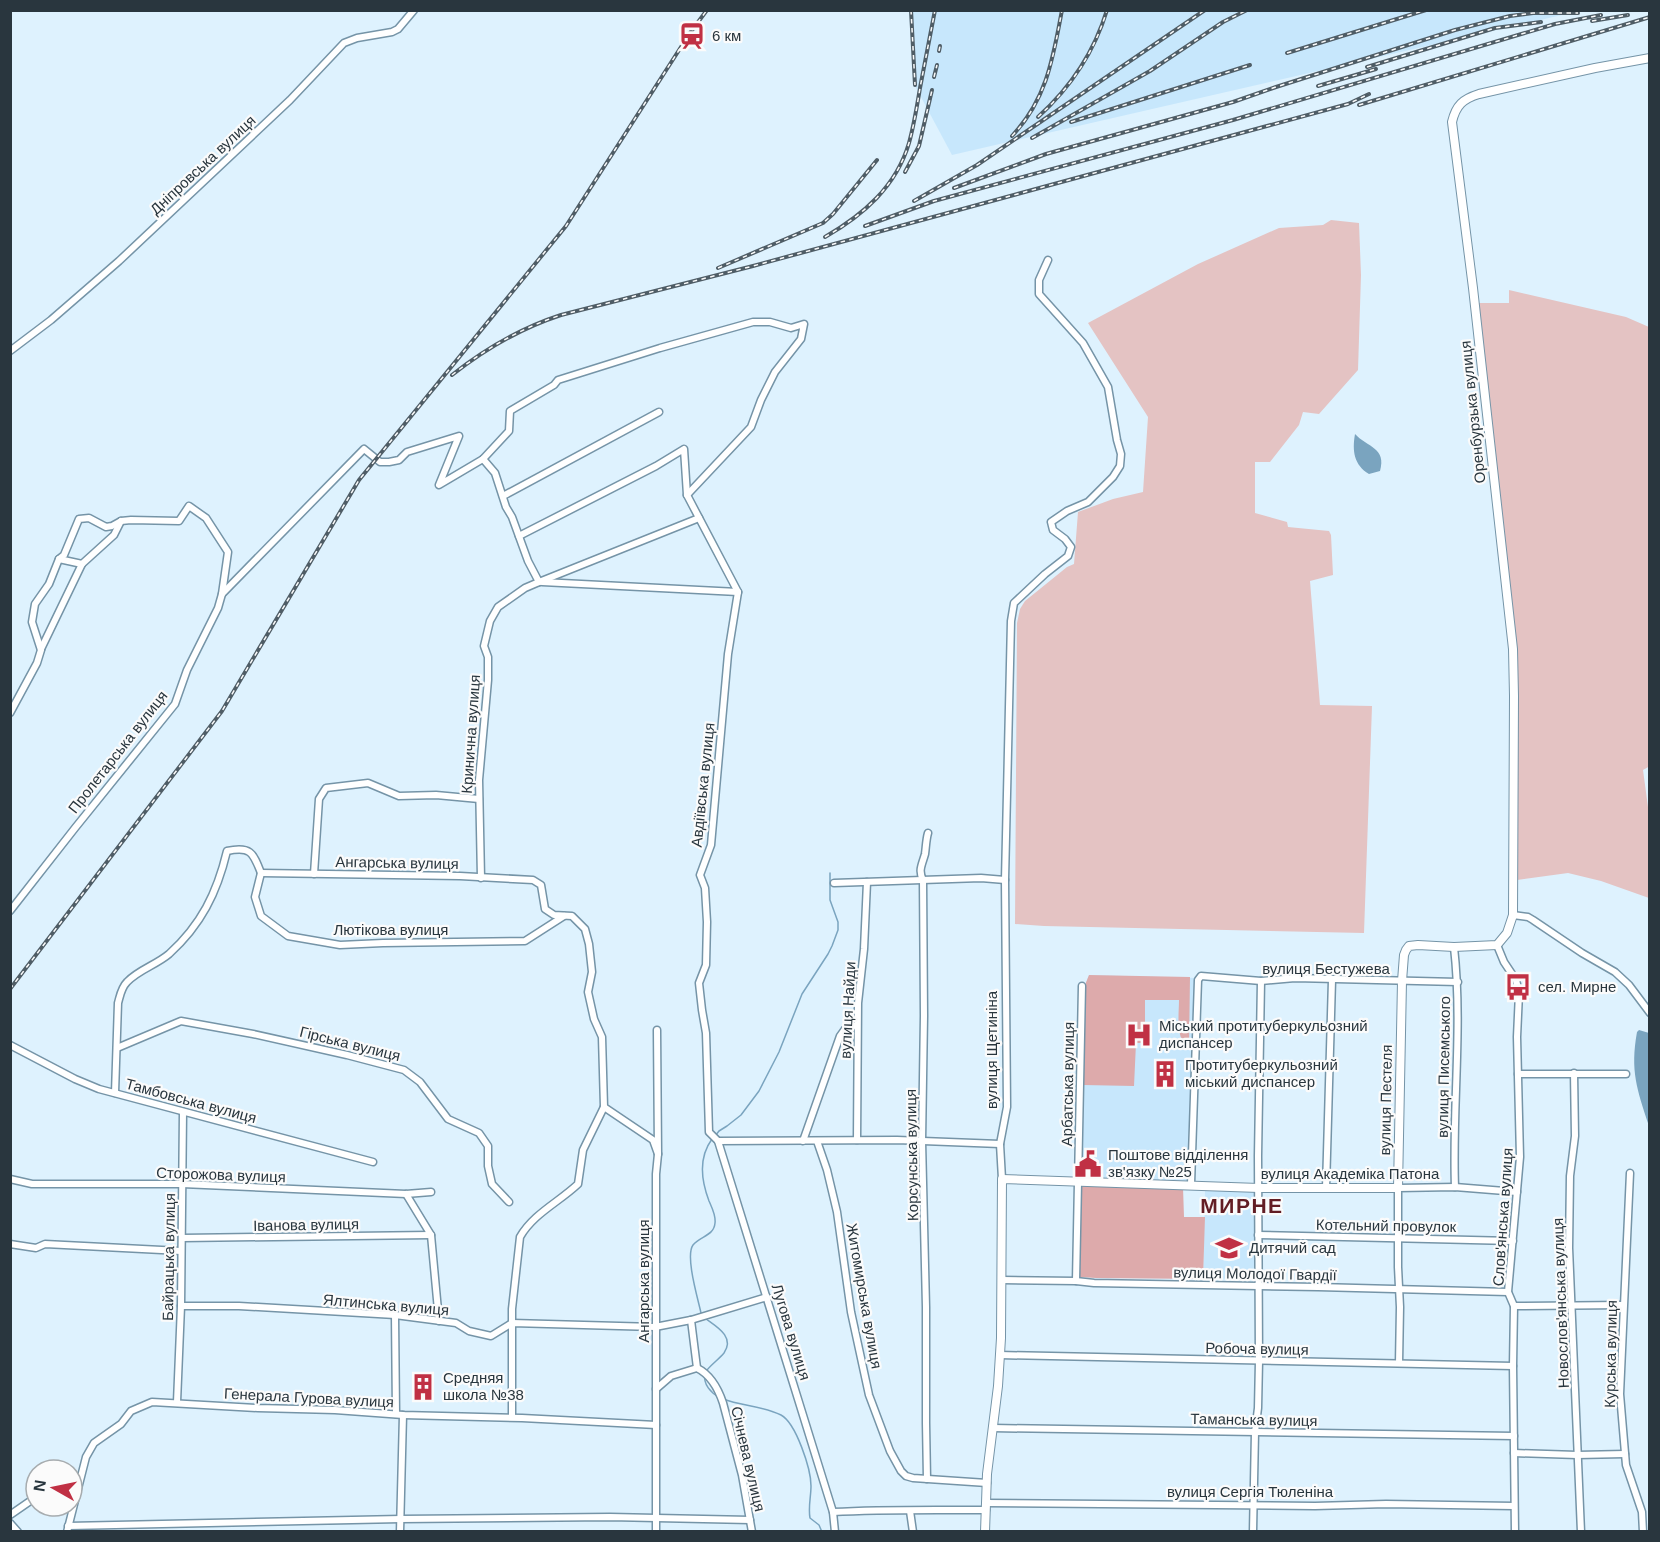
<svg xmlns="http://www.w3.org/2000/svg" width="1660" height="1542" font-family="Helvetica,sans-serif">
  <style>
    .built { fill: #c7e7fc }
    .green { fill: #e4c3c3 }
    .forest { fill: #ddaaab }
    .water { fill: #7aa4bf }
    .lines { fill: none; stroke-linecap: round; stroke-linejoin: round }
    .stream { stroke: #7aa4bf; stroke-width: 1.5 }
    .minor-casing { stroke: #7594a7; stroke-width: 9 }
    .tertiary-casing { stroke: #7594a7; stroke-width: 10 }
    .minor { stroke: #fff; stroke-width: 6 }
    .tertiary { stroke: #fff; stroke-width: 8 }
    .rail-casing { stroke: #4f5d66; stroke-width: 4 }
    .rail { stroke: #fbfbfb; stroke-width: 1.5; stroke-dasharray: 4.5; stroke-linecap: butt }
    .labels { text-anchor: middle; stroke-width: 4.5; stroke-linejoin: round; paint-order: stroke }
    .poi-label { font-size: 15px; fill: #29363e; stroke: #fbfbfb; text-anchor: start }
    .street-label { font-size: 15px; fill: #29363e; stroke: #fbfbfb }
    .district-label { font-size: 21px; font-weight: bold; letter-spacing: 1.5px; fill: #621d24; stroke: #fbfbfb }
  </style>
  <rect width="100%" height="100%" fill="#def2fe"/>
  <g class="built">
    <path d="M909,11V10L1579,11L952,155L914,84Z"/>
    <path d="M1089,975L1196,978L1188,1181L1080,1179L1085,985Z"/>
    <path d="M1205,1190L1255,1191L1254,1278L1203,1279Z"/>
  </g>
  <g class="green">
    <path d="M1331,220L1359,223L1361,275L1358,370L1319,414L1303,412L1299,425L1270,462H1255V513L1287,522L1288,527L1329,531L1331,535L1333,575L1310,581L1320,705L1372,706L1364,933L1044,926L1015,924L1017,623L1020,609L1025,601L1067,567L1074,564L1078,512L1113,499L1143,492L1148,417L1088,323L1198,264L1279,228L1323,225Z"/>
    <path d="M1509,290L1626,317L1649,327L1650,766L1643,770L1650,822L1649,898L1601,881L1568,873L1517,880V648L1478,303H1509Z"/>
  </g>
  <g class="forest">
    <path d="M1089,975L1190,977L1189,1049C1175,1039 1179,1015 1179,1000H1145V1043H1136L1134,1086L1083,1085L1085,985Z"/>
    <path d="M1080,1184L1183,1187L1184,1217H1205L1203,1279L1096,1278L1080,1277Z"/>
  </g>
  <g class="water">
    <path d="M1355,434C1367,447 1387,448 1380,471L1369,474C1354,465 1352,451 1355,434Z"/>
    <path d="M1639,1030L1649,1033V1126C1637,1089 1630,1071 1637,1032Z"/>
  </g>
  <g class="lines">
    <g class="stream">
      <path d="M715,1136L719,1131L727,1126L741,1115L759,1091L779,1052L802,994L828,954L832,946L838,930V922L830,900V873"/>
      <path d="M701,1313C698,1299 685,1256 693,1245C700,1236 714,1236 715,1223C716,1215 712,1208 709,1201C701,1180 698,1158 712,1139"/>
      <path d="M706,1319C717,1327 735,1337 724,1353C719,1359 712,1364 707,1370"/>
      <path d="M705,1375C703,1384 711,1393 719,1397"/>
      <path d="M723,1399C742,1406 763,1406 781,1415C796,1423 811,1469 811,1486C811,1497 808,1507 810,1518L819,1525L822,1532"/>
    </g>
    <defs>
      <g id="minor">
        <path d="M10,351L51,320L119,261L290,100L344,43L357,38L392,32L398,29L414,10"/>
        <path d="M483,459L495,473L506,507L512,517L528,561L539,582"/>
        <path d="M503,496L659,412"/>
        <path d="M519,536L656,466L684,449L687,495L738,592L728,654L711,845L700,875L705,888L707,922L706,965L699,983L702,1010L706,1033L709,1132L718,1141L897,1140L1000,1144"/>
        <path d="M59,559L82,564L114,535L121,521"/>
        <path d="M542,582L738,592"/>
        <path d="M222,594L364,449L380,462H389L399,460L407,452L459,436L439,485L483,459L509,431L510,411L554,385L558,380L660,348L753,322H770L791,328L804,324L801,339L775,372L761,400L751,427L687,495"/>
        <path d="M41,649L82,564"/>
        <path d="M10,713L37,663L41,650L32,622L35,604L49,584L59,559L64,555L79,519L89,518L106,527L112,526L121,521L131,520L179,521L189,506L206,518L228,552L222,594L218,608L187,670L175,704L75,828L10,911"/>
        <path d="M261,873L460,876L533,880L541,885L545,909L554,915L572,916L585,929L589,944L592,972L588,992L594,1019L602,1037L604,1107L653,1140L658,1154"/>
        <path d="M261,873L255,897L261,916L288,936L340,945L383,943L525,941L564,916"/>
        <path d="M314,874L319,799L326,788L368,783L399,796L436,795L479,799"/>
        <path d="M481,878L479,780L488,680V657L484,646L490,621L498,607L525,588L539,582L699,518"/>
        <path d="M834,883L981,878L1005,880"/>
        <path d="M1513,915L1528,917L1533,920L1582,953L1615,972L1629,985L1650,1013"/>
        <path d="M1497,945L1504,962L1516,980L1519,993L1517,1037L1520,1157L1508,1292L1514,1306L1513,1366L1515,1532"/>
        <path d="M1454,947C1463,1027 1452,1107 1455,1187"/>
        <path d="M10,1045L75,1079L99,1089L373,1162"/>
        <path d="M117,1048L181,1021L253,1034L347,1055L404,1070L420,1082L448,1119L479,1133L488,1146V1166L492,1184L509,1202"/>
        <path d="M1574,1073L1575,1136L1570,1176L1569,1248L1581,1532"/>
        <path d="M1518,1074H1626"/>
        <path d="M115,1093L118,1003C120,996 121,988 127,982C138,970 156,965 169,954C201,925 217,893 227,851C250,846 253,852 261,873"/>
        <path d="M857,1140L858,1003L864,949L867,882"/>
        <path d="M718,1141L833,1512L835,1532"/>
        <path d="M803,1141L840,1036L845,1029L857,1025"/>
        <path d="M817,1141L827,1170L837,1212L851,1312L869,1395L890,1451L901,1471L906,1476L913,1478L987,1483"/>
        <path d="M1630,1173L1620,1394L1626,1465L1642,1512L1643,1532"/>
        <path d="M10,1179L32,1184H182L406,1194L431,1192"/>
        <path d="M1002,1179L1000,1144L1007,1107L1005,880L1011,621L1014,603L1045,574L1068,556L1071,547L1065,539L1053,530L1051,522L1067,511L1088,502L1113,477L1120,466L1121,454L1117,440L1108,387L1083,343L1039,294V280L1048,260"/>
        <path d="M1191,1184L1198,980L1201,976L1261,981L1295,978L1458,982"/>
        <path d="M1326,1188L1332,980"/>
        <path d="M406,1194L431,1235L439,1321"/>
        <path d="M1258,1235L1513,1241"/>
        <path d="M182,1238L431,1235"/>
        <path d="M10,1244L36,1248L45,1244L181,1251"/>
        <path d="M1002,1280L1076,1281L1094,1283L1318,1287L1508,1292"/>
        <path d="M1076,1281L1082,986"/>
        <path d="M181,1306H239L395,1315L456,1323L469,1331L491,1336L512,1323L655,1327L691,1320L767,1297"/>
        <path d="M1514,1306L1623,1305"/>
        <path d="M395,1315L396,1414"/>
        <path d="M691,1320L697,1368"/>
        <path d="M1000,1355L1513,1366"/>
        <path d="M1399,1363L1400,1307L1398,1267V1188L1455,1187L1517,1192"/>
        <path d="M656,1389L671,1376L697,1368C711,1375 718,1388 723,1403L742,1475L752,1532"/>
        <path d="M177,1402L181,1306L183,1112"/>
        <path d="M512,1417V1309L520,1237C533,1214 559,1202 578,1184L583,1150L604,1107"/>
        <path d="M993,1428L1514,1436"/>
        <path d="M1514,1453L1577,1455L1625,1454"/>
        <path d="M927,1479L926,1423V1307L922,1141L924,1016L923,880C918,870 922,865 925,854C926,847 926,840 928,833"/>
        <path d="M986,1503L1315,1506L1386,1504L1514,1506"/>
        <path d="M910,1511L913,1532"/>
        <path d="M833,1512C884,1509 935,1510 986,1510"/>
        <path d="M10,1515L36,1497"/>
        <path d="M10,1523L18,1532"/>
        <path d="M68,1526L401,1519L610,1517L750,1520"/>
        <path d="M67,1532L86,1457L94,1443L121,1424L131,1411L152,1402L258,1408L335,1410L403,1415L522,1418L656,1425"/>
        <path d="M400,1532L403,1415"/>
        <path d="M656,1532V1174L658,1154L657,1030"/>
        <path d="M1253,1532L1255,1432L1258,1408L1259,1361L1258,1156L1261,981"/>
      </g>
      <path id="tertiary" d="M985,1532L987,1474L998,1386L1001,1338L1002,1179L1259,1188H1398L1402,981L1404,955L1406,950L1409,946L1418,945L1454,947L1497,945L1507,933L1513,915L1514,696L1513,649L1473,288L1452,122C1456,105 1463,99 1479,94L1595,68L1650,58"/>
    </defs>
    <use href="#minor" class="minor-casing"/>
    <use href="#tertiary" class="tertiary-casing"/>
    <use href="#minor" class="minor"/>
    <use href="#tertiary" class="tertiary"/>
    <defs>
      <g id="rail">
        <path d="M911,10L915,85"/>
        <path d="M1592,21L1628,15"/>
        <path d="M939,51L940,46"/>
        <path d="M1287,53L1426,10"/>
        <path d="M1367,67L1495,28L1541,22"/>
        <path d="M934,77L937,65"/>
        <path d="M1318,86L1376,69"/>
        <path d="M1359,105L1650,17"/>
        <path d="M1038,117C1071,87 1094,53 1107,10"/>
        <path d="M1071,122L1250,65"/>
        <path d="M1012,136C1047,99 1053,58 1062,10"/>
        <path d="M1032,138L1150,71L1223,22L1247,10"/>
        <path d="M905,172L919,146L932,90"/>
        <path d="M954,188L1046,154L1233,102L1276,87L1455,30L1510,16L1533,13H1578"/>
        <path d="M914,201L977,165L1205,10"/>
        <path d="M865,226L934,201L1233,120L1555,24L1601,15"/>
        <path d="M825,237C863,215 896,187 909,143C914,125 917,106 920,88C925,62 930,36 935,10"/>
        <path d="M718,268L823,223L833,214L877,160"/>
        <path d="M452,375C485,349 521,328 561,315L753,266L1348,104L1369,94"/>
        <path d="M10,989L222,711L359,480L566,226L690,33L707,10"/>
      </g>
    </defs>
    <use href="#rail" class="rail-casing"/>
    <use href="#rail" class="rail"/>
  </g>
  <defs>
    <symbol id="station-bare" viewBox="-9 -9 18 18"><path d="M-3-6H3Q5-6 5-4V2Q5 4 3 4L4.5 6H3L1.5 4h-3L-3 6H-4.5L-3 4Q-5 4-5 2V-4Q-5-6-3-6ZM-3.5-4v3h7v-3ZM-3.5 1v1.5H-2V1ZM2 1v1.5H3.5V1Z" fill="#c03044" stroke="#fbfbfb" stroke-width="2.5" paint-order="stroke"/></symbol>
    <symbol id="bus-bare" viewBox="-9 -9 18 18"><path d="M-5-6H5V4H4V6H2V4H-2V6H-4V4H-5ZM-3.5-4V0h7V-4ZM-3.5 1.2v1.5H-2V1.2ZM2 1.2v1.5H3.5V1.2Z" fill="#c03044" stroke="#fbfbfb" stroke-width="2.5" paint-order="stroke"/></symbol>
    <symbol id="hospital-bare" viewBox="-9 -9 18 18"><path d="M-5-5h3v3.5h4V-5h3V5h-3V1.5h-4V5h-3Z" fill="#c03044" stroke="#fbfbfb" stroke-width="2.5" paint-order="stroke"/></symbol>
    <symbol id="building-bare" viewBox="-9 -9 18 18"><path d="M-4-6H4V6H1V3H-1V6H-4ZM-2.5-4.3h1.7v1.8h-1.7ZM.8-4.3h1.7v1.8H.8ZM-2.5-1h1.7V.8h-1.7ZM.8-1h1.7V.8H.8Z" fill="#c03044" stroke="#fbfbfb" stroke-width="2.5" paint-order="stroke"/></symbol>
    <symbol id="civic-bare" viewBox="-9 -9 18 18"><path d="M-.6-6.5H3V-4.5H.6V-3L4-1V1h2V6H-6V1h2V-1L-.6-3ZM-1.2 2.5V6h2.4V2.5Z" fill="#c03044" stroke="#fbfbfb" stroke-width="2.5" paint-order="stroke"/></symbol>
    <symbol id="school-bare" viewBox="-9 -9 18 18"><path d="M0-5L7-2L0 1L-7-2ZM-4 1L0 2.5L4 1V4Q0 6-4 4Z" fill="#c03044" stroke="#fbfbfb" stroke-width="2.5" paint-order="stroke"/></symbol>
  </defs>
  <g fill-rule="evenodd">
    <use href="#station-bare" x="673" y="17" width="38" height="38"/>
    <use href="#bus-bare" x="1499" y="968" width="38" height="38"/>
    <use href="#hospital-bare" x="1120" y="1016" width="38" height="38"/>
    <use href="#building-bare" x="1146" y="1055" width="38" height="38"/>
    <use href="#civic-bare" x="1069" y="1145" width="38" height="38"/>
    <use href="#school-bare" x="1210" y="1229" width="38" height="38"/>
    <use href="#building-bare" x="404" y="1368" width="38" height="38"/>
  </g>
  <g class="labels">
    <g class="poi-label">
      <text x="712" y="41">6 км</text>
      <text x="1538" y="992">сел. Мирне</text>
      <text x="1159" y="1031">Міський протитуберкульозний<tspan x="1159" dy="17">диспансер</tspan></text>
      <text x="1185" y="1070">Протитуберкульозний<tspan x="1185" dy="17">міський диспансер</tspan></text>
      <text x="1108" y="1160">Поштове відділення<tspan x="1108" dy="17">зв'язку №25</tspan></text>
      <text x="1249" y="1253">Дитячий сад</text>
      <text x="443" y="1383">Средняя<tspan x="443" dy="17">школа №38</tspan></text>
    </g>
    <g class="street-label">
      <text transform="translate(203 165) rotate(-43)" y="5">Дніпровська вулиця</text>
      <text transform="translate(1473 412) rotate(-96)" y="5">Оренбурзька вулиця</text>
      <text transform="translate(471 734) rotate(-86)" y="5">Кринична вулиця</text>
      <text transform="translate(118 752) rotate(-52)" y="5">Пролетарська вулиця</text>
      <text transform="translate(703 785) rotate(-84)" y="5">Авдіївська вулиця</text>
      <text transform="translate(397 863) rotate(1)" y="5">Ангарська вулиця</text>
      <text x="391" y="935">Лютікова вулиця</text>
      <text x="1326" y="974">вулиця Бестужева</text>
      <text transform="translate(848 1010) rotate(-87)" y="5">вулиця Найди</text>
      <text transform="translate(350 1044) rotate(14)" y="5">Гірська вулиця</text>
      <text transform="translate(992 1050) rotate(-90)" y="5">вулиця Щетиніна</text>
      <text transform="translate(1444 1067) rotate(-89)" y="5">вулиця Писемського</text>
      <text transform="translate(1068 1084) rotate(-89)" y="5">Арбатська вулиця</text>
      <text transform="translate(1386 1100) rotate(-89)" y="5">вулиця Пестеля</text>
      <text transform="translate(191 1101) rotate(15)" y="5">Тамбовська вулиця</text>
      <text transform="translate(912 1155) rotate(-91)" y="5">Корсунська вулиця</text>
      <text x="1350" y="1179">вулиця Академіка Патона</text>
      <text transform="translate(221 1175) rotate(2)" y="5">Сторожова вулиця</text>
      <text transform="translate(1503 1217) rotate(-86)" y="5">Слов'янська вулиця</text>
      <text transform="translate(306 1225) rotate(-1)" y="5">Іванова вулиця</text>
      <text transform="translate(1386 1226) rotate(1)" y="5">Котельний провулок</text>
      <text transform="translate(169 1257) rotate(-89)" y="5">Байрацька вулиця</text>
      <text transform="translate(1255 1274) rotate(1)" y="5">вулиця Молодої Гвардії</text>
      <text transform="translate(644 1281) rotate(-90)" y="5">Ангарська вулиця</text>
      <text transform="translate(864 1296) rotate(80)" y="5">Житомирська вулиця</text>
      <text transform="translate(1561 1303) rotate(-92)" y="5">Новослов'янська вулиця</text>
      <text transform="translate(386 1305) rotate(5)" y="5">Ялтинська вулиця</text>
      <text transform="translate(791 1332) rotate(73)" y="5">Лугова вулиця</text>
      <text transform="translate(1257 1349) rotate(1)" y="5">Робоча вулиця</text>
      <text transform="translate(1611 1354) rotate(-89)" y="5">Курська вулиця</text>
      <text transform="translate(309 1398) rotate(3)" y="5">Генерала Гурова вулиця</text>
      <text transform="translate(1254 1420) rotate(1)" y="5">Таманська вулиця</text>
      <text transform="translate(748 1459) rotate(77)" y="5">Січнева вулиця</text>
      <text x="1250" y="1497">вулиця Сергія Тюленіна</text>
    </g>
    <g class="district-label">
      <text x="1242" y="1213">МИРНЕ</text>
    </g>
  </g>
  <rect width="1660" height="1542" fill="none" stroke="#29363e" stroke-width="24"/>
  <g transform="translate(54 1488) rotate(279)"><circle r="28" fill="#fbfbfb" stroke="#a7acaf" stroke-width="1.5"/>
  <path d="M0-4.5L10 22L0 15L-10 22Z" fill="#c03044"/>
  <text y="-9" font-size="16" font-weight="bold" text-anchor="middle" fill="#29363e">N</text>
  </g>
</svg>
